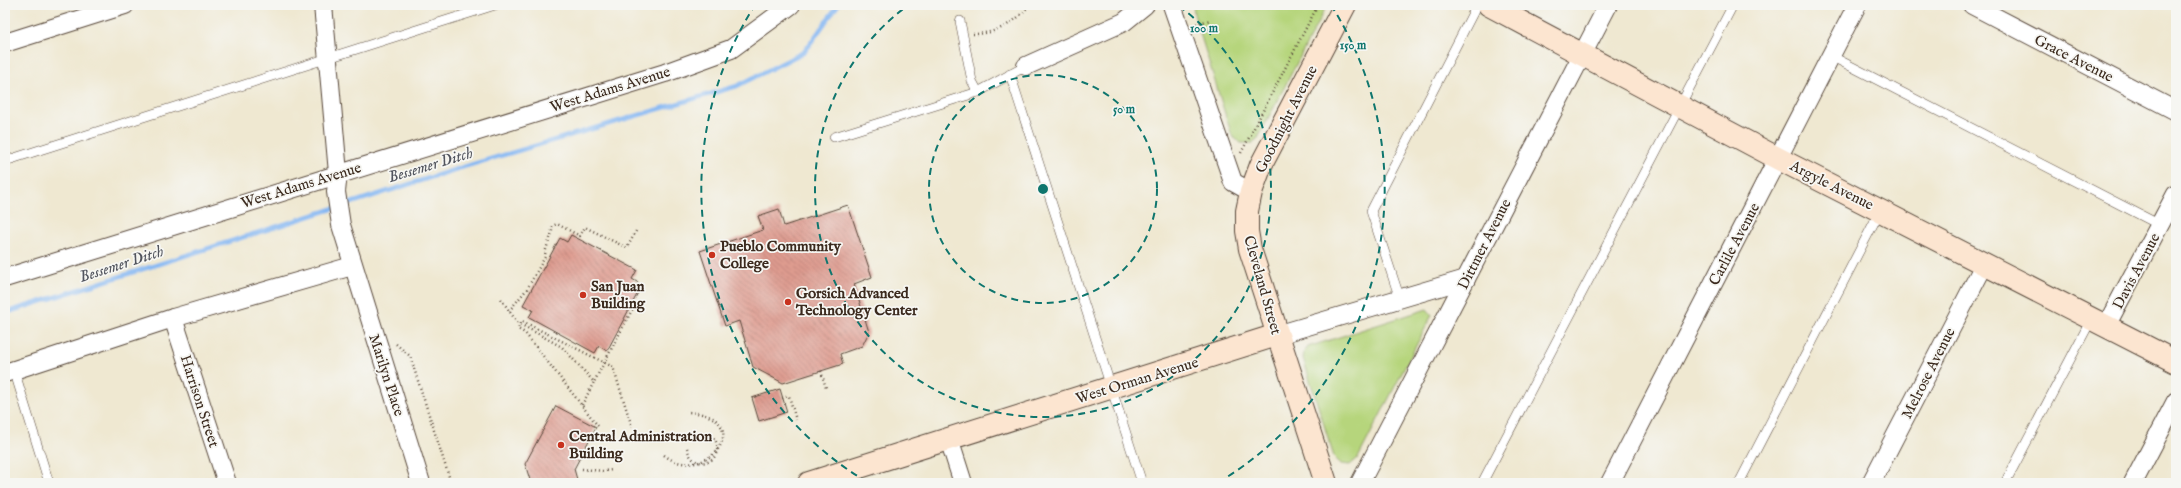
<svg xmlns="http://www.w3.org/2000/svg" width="2181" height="488" font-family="'IM FELL English',serif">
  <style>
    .park { fill: #b6d57b; stroke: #78804c }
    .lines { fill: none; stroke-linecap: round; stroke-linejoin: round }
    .stream { stroke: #86b8f3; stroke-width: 4.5 }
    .building { fill: url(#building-back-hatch) }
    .lane-casing { stroke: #564639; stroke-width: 10 }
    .street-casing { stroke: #564639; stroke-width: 20 }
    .secondary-casing { stroke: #564639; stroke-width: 24 }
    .path { stroke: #564639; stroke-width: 2.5; stroke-dasharray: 1 3; stroke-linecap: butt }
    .lane { stroke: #fff; stroke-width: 9 }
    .street { stroke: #fff; stroke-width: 18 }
    .secondary { stroke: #fce5d0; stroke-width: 22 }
    .ring { fill: none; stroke: #0f766e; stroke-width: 2; stroke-dasharray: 7 5 }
    .poi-dot { fill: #c8321e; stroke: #f6f6f2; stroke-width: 1.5 }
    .labels { text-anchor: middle; stroke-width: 3.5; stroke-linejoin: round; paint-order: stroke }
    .street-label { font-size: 15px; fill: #3b2a1e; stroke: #f6f6f2 }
    .poi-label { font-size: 15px; font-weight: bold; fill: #3b2a1e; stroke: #f6f6f2; text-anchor: start }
    .water-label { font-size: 16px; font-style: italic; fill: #52555e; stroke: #f6f6f2 }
    .centre { fill: #0f766e; stroke: #f6f6f2; stroke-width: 2 }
    .ring-label { font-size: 12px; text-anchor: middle; font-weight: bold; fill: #0f766e; stroke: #f6f6f2; stroke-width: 3.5; stroke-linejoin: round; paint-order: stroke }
  </style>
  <defs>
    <pattern id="building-back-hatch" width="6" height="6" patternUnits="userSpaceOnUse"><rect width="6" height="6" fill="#de9b8f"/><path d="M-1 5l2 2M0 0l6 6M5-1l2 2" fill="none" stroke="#b57f74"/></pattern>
  </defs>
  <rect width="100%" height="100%" fill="#f6f6f2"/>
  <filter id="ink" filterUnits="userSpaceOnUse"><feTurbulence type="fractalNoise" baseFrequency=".025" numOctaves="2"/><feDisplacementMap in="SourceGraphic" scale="8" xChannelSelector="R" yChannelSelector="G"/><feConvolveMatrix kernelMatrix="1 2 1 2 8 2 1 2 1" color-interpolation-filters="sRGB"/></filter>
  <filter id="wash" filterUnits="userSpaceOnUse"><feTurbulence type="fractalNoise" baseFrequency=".012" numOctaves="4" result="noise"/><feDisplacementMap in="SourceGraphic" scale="16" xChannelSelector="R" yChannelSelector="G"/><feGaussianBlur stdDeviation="0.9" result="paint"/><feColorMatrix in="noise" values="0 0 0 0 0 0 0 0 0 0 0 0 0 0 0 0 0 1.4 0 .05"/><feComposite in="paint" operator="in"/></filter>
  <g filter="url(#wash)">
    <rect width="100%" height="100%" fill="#efe8d1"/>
    <g class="park">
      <path d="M1193,5H1327L1258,138L1252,143H1241L1232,136L1194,14Z"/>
      <path d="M1427,309L1432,315L1358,458L1350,465L1341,464L1334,457L1303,358L1304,352L1308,347Z"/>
    </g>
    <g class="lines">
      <g class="stream">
        <path d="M342,206L460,168L737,86L804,52L838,5"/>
        <path d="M5,313L335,208"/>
      </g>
    </g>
    <g id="blocks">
      <g class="building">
        <path d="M848,205L872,277L854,284L869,332L862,346L840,354L843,364L783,383L753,367L739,321L725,326L700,251L763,230L758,216L779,209L784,226Z"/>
        <path d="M571,235L637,270L632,279L642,285L607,351L599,346L595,353L529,317L533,310L523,305L560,238L567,242Z"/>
        <path d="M780,389L787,412L759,421L752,398Z"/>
        <path d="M556,406L596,427L574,469L578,483H531L525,464Z"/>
      </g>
    </g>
  </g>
  <g filter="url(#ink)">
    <use href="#blocks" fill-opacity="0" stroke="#564639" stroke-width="1"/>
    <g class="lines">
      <defs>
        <g id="lane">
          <path d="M960,21L972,81L978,92"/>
          <path d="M1831,56L2160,225"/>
          <path d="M1010,74L1142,483"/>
          <path d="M834,137L978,92L1026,66"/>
          <path d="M5,161L495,5"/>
          <path d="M1400,299L1371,211L1477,5"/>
          <path d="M14,370L49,483"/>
          <path d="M1482,483L1733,5"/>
          <path d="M1739,483L1880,211"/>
          <path d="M2005,483L2092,318"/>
        </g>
        <g id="street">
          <path d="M323,5L338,173L336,192L341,225L421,483"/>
          <path d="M1172,5L1233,182L1251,192"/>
          <path d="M1972,5L2176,111"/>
          <path d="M5,43L125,5"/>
          <path d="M1026,66L1124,22L1145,5"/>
          <path d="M5,278L665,73L731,49L791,5"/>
          <path d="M173,318L227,483"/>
          <path d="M2106,326L2176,194"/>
          <path d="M1277,335L1466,279"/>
          <path d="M5,373L173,318L352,266"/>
          <path d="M949,439L963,483"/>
          <path d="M1360,483L1608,5"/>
          <path d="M1610,483L1857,5"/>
          <path d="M1871,483L1985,263"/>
          <path d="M2133,483L2176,401"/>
        </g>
        <g id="secondary">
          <path d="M1489,5L1779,159L2176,362"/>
          <path d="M809,483L1277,335"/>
          <path d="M1326,483L1250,249L1247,231V211L1251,192L1261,165L1345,5"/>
        </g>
      </defs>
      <use href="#lane" class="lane-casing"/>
      <use href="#street" class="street-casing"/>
      <use href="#secondary" class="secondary-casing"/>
      <g class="path">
        <path d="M951,5L955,11"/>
        <path d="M1196,24L1210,20"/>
        <path d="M973,34C996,34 1016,23 1029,5"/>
        <path d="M1241,153L1318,5"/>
        <path d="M501,299L517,322L520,324L522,321L613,367L632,427"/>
        <path d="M509,311L527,289L545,257C545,245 553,238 552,226L557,224L580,236L585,227L627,248L636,231"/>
        <path d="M396,344L410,356L451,483"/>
        <path d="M821,371L826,388"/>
        <path d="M782,398L789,396L796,420"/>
        <path d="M582,405L594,382"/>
        <path d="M598,426L525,333L518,329L520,324L562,347L594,382L633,308"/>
        <path d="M687,448C689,454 691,460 699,462C722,468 726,427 695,435"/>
        <path d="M664,455C708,488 759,416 688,412"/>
        <path d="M582,469L603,471L613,470"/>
        <path d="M763,480L764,483"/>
      </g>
      <use href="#lane" class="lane"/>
      <use href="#street" class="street"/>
      <use href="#secondary" class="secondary"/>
    </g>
  </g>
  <g class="ring">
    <circle cx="1043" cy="189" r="114"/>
    <path d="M1179 6A228 228 0 1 1 907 6"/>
    <path d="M867 482A342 342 0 0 1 755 5M1331 5A342 342 0 0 1 1219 482"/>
  </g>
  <g class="poi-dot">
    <circle cx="712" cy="255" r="4"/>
    <circle cx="583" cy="295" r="4"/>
    <circle cx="788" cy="302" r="4"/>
    <circle cx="561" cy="445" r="4"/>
  </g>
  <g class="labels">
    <g class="street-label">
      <text transform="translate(2074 58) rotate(27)" y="5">Grace Avenue</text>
      <text transform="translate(610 89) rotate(-17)" y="5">West Adams Avenue</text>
      <text transform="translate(1286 119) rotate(-63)" y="5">Goodnight Avenue</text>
      <text transform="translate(301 185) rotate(-17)" y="5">West Adams Avenue</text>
      <text transform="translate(1832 185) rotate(27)" y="5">Argyle Avenue</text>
      <text transform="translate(1484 244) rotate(-63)" y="5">Dittmer Avenue</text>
      <text transform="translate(1734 244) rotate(-62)" y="5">Carlile Avenue</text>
      <text transform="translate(2136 271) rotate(-62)" y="5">Davis Avenue</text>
      <text transform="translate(1263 285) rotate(74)" y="5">Cleveland Street</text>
      <text transform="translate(1928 373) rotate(-63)" y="5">Melrose Avenue</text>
      <text transform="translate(387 375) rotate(72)" y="5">Marilyn Place</text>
      <text transform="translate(1137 380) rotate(-17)" y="5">West Orman Avenue</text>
      <text transform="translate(200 401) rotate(72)" y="5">Harrison Street</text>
    </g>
    <g class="poi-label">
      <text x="720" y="251">Pueblo Community<tspan x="720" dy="17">College</tspan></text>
      <text x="591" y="291">San Juan<tspan x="591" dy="17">Building</tspan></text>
      <text x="796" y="298">Gorsich Advanced<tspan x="796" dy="17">Technology Center</tspan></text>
      <text x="569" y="441">Central Administration<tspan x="569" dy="17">Building</tspan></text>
    </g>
    <g class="water-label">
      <text transform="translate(430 164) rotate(-17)" y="6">Bessemer Ditch</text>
      <text transform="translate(121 263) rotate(-18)" y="6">Bessemer Ditch</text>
    </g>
  </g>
  <circle cx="1043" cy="189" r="6" class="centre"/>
  <g class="ring-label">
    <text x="1204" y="32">100 m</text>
    <text x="1353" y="49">150 m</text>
    <text x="1124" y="113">50 m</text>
  </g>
  <rect width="2181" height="488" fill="none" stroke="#f6f6f2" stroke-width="20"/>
</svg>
